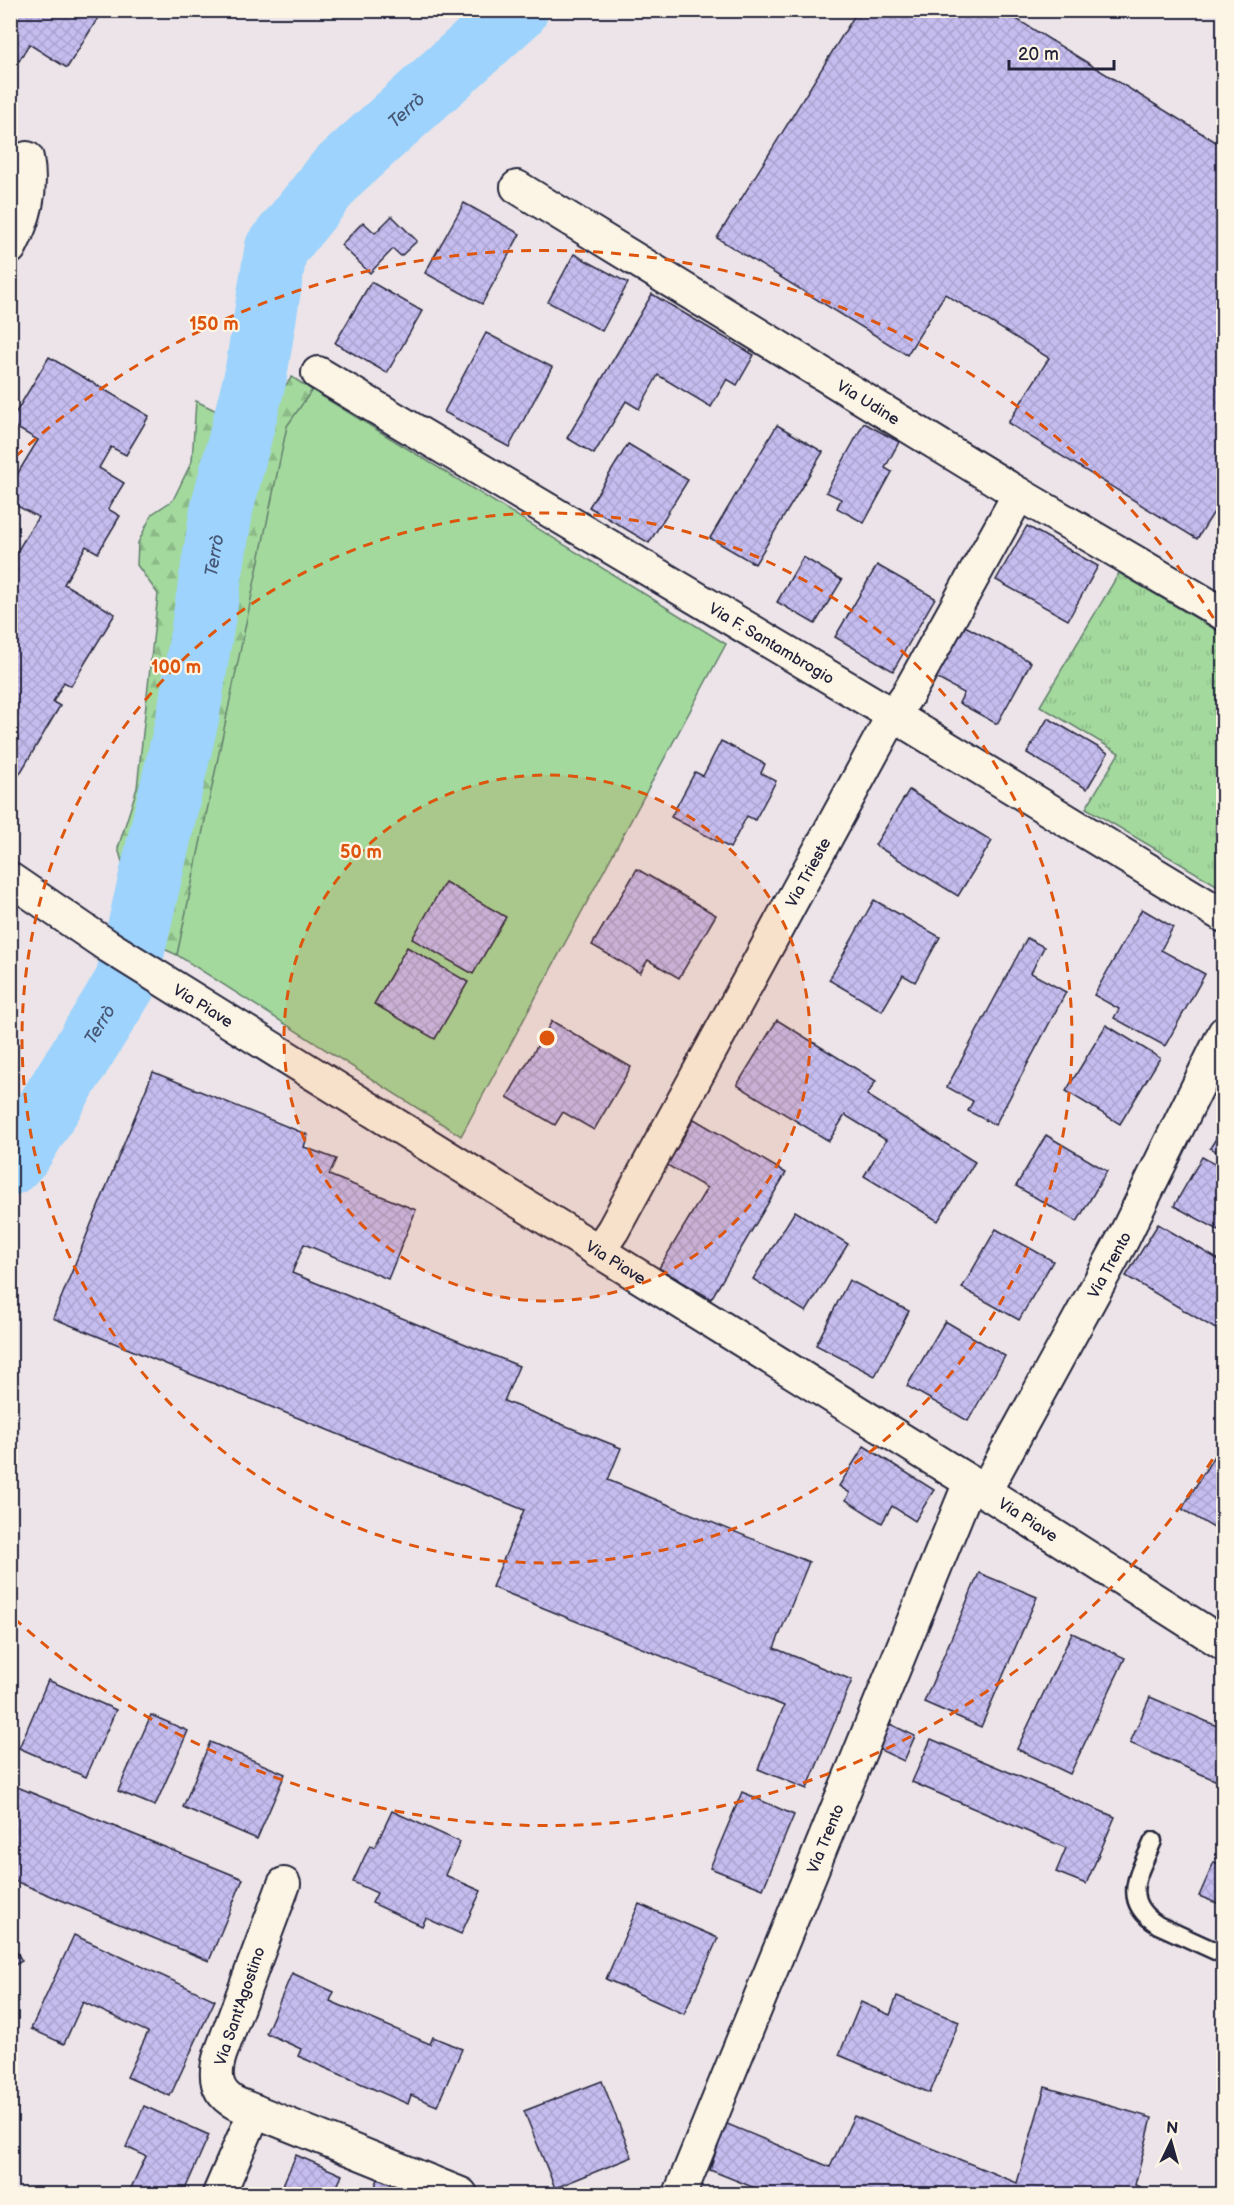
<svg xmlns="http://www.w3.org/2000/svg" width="1234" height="2205" font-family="'Balsamiq Sans',sans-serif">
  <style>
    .grass { fill: url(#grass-tufts); stroke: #627e6c; stroke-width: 1.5 }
    .forest { fill: url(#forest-firs); stroke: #627e6c; stroke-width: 1.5 }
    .park { fill: #a3d99d; stroke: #627e6c; stroke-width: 1.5 }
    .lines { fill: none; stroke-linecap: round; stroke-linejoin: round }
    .river { stroke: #9dd3fc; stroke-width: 63 }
    .building { fill: url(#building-cross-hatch); stroke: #22223b; stroke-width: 1.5 }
    .service-casing { stroke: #22223b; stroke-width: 21 }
    .minor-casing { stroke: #22223b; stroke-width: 36 }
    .service { stroke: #fcf5e5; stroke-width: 16 }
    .minor { stroke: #fcf5e5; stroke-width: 32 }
    .ring { fill: none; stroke: #de560e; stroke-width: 3; stroke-dasharray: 10 8 }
    .labels { text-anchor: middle; stroke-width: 4.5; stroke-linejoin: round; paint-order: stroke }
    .street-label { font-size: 16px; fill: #22223b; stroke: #fcf5e5 }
    .water-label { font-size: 18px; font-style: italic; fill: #475775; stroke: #fcf5e5 }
    .centre { fill: #de560e; stroke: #fcf5e5; stroke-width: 3 }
    .ring-label { font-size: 18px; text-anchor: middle; font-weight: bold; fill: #de560e; stroke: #fcf5e5; stroke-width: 4.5; stroke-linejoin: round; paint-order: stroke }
  </style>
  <defs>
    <pattern id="grass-tufts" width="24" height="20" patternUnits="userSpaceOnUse" patternTransform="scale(1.5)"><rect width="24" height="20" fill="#a3d99d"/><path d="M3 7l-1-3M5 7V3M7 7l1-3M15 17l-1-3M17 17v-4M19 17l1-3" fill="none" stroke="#8cba88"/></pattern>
    <pattern id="forest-firs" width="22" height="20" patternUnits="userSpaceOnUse" patternTransform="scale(1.5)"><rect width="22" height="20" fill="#a3d99d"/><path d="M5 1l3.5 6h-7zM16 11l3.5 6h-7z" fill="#8cba88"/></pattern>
    <pattern id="building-cross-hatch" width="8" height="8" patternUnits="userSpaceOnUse" patternTransform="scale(1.5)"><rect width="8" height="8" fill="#c6bdef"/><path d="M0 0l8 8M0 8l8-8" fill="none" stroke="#aaa2ce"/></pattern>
  </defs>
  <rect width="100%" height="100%" fill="#ece4e8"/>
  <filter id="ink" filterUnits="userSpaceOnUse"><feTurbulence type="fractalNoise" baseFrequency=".0167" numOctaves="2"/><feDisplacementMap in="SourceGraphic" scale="12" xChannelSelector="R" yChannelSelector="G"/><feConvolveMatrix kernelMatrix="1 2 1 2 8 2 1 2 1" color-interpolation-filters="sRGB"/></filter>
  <g filter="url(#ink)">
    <path class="grass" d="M1119,573L1223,634V889L1086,808L1119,753L1040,706Z"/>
    <g class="forest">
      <path d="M292,377L312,390L322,402L244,718L177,955L144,940L215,665V638L232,603L242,552L230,516L242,463L253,426Z"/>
      <path d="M196,401L231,418L213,502L188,677L134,903L118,848L137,788L158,594L137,565L138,543L152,514L173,500L192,461Z"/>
    </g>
    <path class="park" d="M312,390L726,644L461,1136L177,955L287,426Z"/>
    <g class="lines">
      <path class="river" id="s1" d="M10,1164L21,1152L126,982L188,716L222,508L255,379L276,249L337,173L517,10"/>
    </g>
    <g class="building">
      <path d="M10,10H103L67,68L29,44L19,61L10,56Z"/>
      <path d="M858,10H1002L1224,147V496L1197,539L1008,423L1049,358L945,294L907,355L717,238Z"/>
      <path d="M464,203L520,234L482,304L425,273Z"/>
      <path d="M392,216L417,241L401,256L393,249L370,273L341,245L363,222L375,233Z"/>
      <path d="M574,254L628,283L602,331L548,302Z"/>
      <path d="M371,282L422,311L387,373L335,343Z"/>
      <path d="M652,294L754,355L737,385L727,379L711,407L658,375L639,409L626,401L594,454L567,438Z"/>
      <path d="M486,333L552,367L509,447L444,412Z"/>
      <path d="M49,357L149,416L126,455L111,447L99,468L124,483L108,509L120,516L98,553L86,546L64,584L115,614L71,686L64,682L53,702L60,706L19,775L10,771V553L15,555L38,517L10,502V486L38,440L10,424V422Z"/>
      <path d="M864,423L899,442L885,468L892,472L864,523L837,508L841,499L826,492Z"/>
      <path d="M777,425L823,452L755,564L710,538Z"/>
      <path d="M628,444L688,480L649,543L589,507Z"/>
      <path d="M1027,526L1098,566L1068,620L996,580Z"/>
      <path d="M803,557L842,580L815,624L777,602Z"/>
      <path d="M877,565L935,598L893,671L835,637Z"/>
      <path d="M965,626L1031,662L997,724L959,703L964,693L936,678Z"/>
      <path d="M1048,718L1108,753L1087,789L1027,753Z"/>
      <path d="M721,741L765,764L761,773L776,781L755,820L747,816L730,848L671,817L695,772L703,776Z"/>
      <path d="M909,790L992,841L958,896L875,845Z"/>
      <path d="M637,869L716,915L679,978L648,960L640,973L592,945Z"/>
      <path d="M445,882L506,917L473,974L412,939Z"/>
      <path d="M874,900L940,937L915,982L903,975L882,1011L829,980Z"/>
      <path d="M1142,909L1173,927L1161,950L1205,974L1165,1046L1114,1018L1119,1009L1094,995Z"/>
      <path d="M1027,938L1044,947L1031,973L1066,992L995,1125L968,1111L973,1101L947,1087Z"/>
      <path d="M407,947L468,982L435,1039L374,1004Z"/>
      <path d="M777,1020L876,1081L867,1095L975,1162L938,1221L864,1176L886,1140L845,1115L829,1141L737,1085Z"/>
      <path d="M552,1021L631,1067L594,1130L563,1112L555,1125L507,1097Z"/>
      <path d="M1106,1025L1160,1058L1120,1124L1066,1091Z"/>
      <path d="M153,1072L308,1135L304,1147L336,1159L329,1175L416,1210L388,1279L304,1244L292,1273L519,1366L504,1401L621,1448L608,1480L809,1562L774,1648L852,1680L807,1789L758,1769L784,1706L492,1587L524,1510L53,1318Z"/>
      <path d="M694,1119L786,1173L711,1299L659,1268L707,1188L667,1165Z"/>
      <path d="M1224,1126V1156L1210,1148Z"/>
      <path d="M1046,1135L1107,1171L1077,1222L1016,1186Z"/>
      <path d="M1202,1157L1224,1169V1233L1174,1206Z"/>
      <path d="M795,1211L848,1244L806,1312L753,1279Z"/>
      <path d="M1158,1224L1224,1263V1334L1126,1276Z"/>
      <path d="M996,1229L1053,1261L1019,1320L962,1288Z"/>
      <path d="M849,1280L909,1311L875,1376L816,1345Z"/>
      <path d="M945,1321L1005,1356L968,1421L907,1386Z"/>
      <path d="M1224,1439V1534L1182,1509Z"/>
      <path d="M864,1446L934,1490L915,1521L892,1506L882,1523L846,1500L850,1493L839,1486Z"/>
      <path d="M979,1573L1037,1597L981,1727L924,1702Z"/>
      <path d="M1072,1633L1125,1658L1070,1774L1017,1749Z"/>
      <path d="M48,1680L116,1710L86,1777L19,1748Z"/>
      <path d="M1150,1697L1224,1729V1784L1130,1743Z"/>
      <path d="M151,1715L188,1731L155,1806L118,1791Z"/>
      <path d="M890,1724L915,1736L904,1761L878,1749Z"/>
      <path d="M931,1739L1115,1817L1086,1884L1056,1872L1066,1848L912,1782Z"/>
      <path d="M210,1742L285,1774L257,1839L183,1807Z"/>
      <path d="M10,1784L243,1879L209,1961L10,1879Z"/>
      <path d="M742,1792L794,1815L763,1889L710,1868Z"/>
      <path d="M392,1811L460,1842L445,1875L481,1891L461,1934L426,1918L422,1926L372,1903L377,1893L353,1882L370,1845L375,1847Z"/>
      <path d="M1214,1862L1224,1866V1906L1199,1896Z"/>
      <path d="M639,1904L718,1938L684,2014L606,1979Z"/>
      <path d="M74,1935L215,2000L170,2096L127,2077L148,2032L83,2002L64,2044L31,2029Z"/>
      <path d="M10,1941L22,1961L10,1968Z"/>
      <path d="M292,1973L334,1992L330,2001L430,2044L433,2037L462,2049L437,2106L411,2095L408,2104L298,2056L301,2049L266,2033Z"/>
      <path d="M897,1996L959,2022L930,2093L839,2055L861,2002L890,2015Z"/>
      <path d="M602,2081L632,2157L555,2188L524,2111Z"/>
      <path d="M1045,2087L1152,2118L1135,2185L1158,2194H770L710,2170L725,2123L830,2167L854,2116L1017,2183Z"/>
      <path d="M144,2106L209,2135L183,2194H128L146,2156L126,2147Z"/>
      <path d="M296,2155L342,2175L334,2194H279Z"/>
      <path d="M380,2174L430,2194H372Z"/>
    </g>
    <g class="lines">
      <defs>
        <path id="service" d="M1153,1841C1139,1874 1119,1900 1158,1925L1224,1955"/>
        <g id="minor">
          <path id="s2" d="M517,187L1019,494L1224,614"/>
          <path d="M10,248C25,219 33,191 27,158"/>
          <path id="s3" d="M318,373L893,715L1224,916"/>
          <path id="s4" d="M10,879L108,946L970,1482L1224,1644"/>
          <path id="s5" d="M598,1252L613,1230L893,715L908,694L1019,494"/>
          <path id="s6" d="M985,1491L1123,1239L1224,1033"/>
          <path d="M284,1884L220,2055C214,2075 215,2092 235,2103L461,2194"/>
          <path d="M219,2194L255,2111"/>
          <path id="s7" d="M680,2194L970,1482"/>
        </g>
      </defs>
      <use href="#service" class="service-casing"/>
      <use href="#minor" class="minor-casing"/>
      <use href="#service" class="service"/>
      <use href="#minor" class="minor"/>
    </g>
  </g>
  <circle cx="547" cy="1038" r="263" fill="#de560e" fill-opacity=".12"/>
  <g class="ring">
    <circle cx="547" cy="1038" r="263"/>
    <circle cx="547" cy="1038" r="525"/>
    <path d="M1222 1444A788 788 0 0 1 15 1619M15 457A788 788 0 0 1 1222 632"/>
  </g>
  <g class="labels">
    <g class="street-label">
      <text dy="6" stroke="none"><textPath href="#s2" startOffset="412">Via Udine</textPath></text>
      <text dy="6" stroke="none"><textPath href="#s3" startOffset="528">Via F. Santambrogio</textPath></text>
      <text dy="6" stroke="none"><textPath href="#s5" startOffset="434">Via Trieste</textPath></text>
      <text dy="6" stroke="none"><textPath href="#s4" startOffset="231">Via Piave</textPath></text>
      <text dy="6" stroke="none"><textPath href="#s4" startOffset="717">Via Piave</textPath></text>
      <text dy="6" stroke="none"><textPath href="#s6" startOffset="258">Via Trento</textPath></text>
      <text dy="6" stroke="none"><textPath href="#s4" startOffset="1203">Via Piave</textPath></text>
      <text dy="6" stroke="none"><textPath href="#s7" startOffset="384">Via Trento</textPath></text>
      <text transform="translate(239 2006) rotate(-71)" y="6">Via Sant'Agostino</text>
    </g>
    <g class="water-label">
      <text dy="6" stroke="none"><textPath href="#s1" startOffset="1156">Terrò</textPath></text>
      <text dy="6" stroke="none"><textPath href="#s1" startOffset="652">Terrò</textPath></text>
      <text dy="6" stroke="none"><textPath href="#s1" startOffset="166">Terrò</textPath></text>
    </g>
  </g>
  <circle cx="547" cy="1038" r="9" class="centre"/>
  <g class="ring-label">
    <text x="214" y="330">150 m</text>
    <text x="176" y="673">100 m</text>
    <text x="361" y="858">50 m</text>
  </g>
  <rect width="1234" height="2205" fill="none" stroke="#fcf5e5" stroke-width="36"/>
  <rect x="18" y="18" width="1198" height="2169" fill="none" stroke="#22223b" stroke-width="2" filter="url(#ink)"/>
  <g transform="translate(1171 2142) rotate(5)" stroke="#fcf5e5" stroke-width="4.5" paint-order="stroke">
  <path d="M0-4.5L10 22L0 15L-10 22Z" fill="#22223b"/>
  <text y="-9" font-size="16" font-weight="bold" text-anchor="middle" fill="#22223b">N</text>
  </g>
  <path d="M1009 60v9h105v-9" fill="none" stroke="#22223b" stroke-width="3"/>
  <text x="1018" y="60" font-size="18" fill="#22223b" stroke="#fcf5e5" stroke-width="4.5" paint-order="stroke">20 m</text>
</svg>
